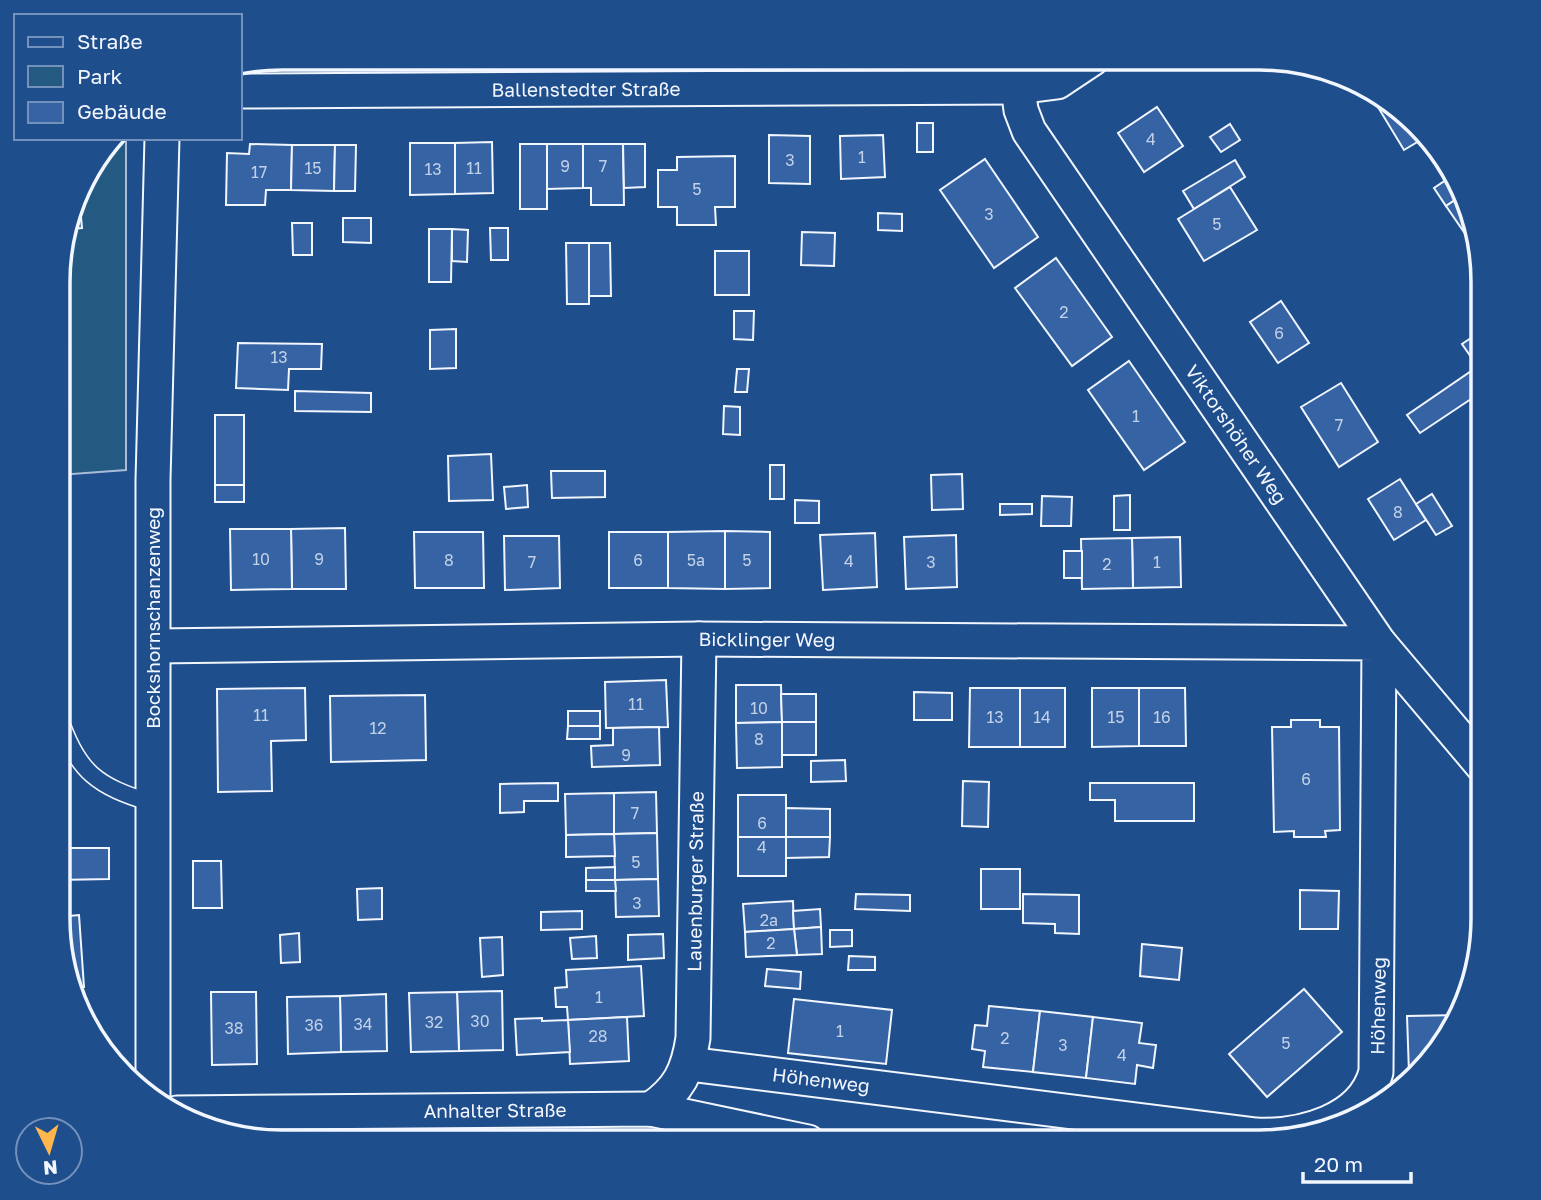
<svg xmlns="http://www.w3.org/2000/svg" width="1541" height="1200" font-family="'Golos Text',sans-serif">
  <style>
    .green { fill: #245a82; stroke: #a8bbd7; stroke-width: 2 }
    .building { fill: #3563a3; stroke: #f2f6ff; stroke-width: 2 }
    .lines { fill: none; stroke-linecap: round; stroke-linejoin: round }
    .service-casing { stroke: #f2f6ff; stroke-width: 19 }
    .minor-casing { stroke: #f2f6ff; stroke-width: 37 }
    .service { stroke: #1f4e8c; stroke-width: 16 }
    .minor { stroke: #1f4e8c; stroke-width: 33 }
    .labels { text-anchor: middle; stroke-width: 5; stroke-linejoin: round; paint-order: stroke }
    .number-label { font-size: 16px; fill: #c3d1e8 }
    .street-label { font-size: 19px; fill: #f2f6ff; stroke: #1f4e8c }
    .rim { fill: none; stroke: #f2f6ff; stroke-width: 3.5 }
  </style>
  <rect width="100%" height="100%" fill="#1f4e8c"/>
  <path class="green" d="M114,138H126V470L59,475L60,252L88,170Z"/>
  <g class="building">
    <path d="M1372,92L1407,114L1424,138L1404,150L1370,94Z"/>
    <path d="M1157,107L1183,146L1144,172L1118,133Z"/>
    <rect x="917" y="123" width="16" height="29"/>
    <path d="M1230,124L1240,140L1221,152L1210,137Z"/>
    <path d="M769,135L810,136V184L769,183Z"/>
    <path d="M883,135L885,177L841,179L840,136Z"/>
    <path d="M492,142L493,193L455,194V143Z"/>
    <path d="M410,143H455V194L410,195Z"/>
    <path d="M250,144L292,145L291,190H266L265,205H226L227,153L249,154Z"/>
    <rect x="520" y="144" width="27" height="65"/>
    <path d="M547,144H583V188L547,189Z"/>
    <path d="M583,144H623L624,205H591V188H583Z"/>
    <path d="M623,144H645V187L624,188Z"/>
    <path d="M292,145H335L334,191L291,190Z"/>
    <path d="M335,145H356L355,191H334Z"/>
    <path d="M735,156V207H715L716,225H677V207H658V170H677V157Z"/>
    <path d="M985,159L1038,237L994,268L940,190Z"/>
    <path d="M1235,160L1245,177L1194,209L1183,191Z"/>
    <path d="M1452,176L1464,194L1446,206L1434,188Z"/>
    <path d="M1230,187L1257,230L1204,261L1178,219Z"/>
    <path d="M1464,194L1466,196L1477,251L1446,206Z"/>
    <path d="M79,195L82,228L68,229Z"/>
    <path d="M878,213L902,214V231L878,230Z"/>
    <path d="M343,218H371V243L343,242Z"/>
    <path d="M292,223H312V255H293Z"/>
    <path d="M490,228H508V260H491Z"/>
    <path d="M429,229H452L451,282H429Z"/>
    <path d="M452,229L468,230L467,262L452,261Z"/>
    <path d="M802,232L835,233L834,266L801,265Z"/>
    <path d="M566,243H589V304H567Z"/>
    <path d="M589,243H610L611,296H589Z"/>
    <rect x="715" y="251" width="34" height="44"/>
    <path d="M1056,258L1112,337L1072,366L1015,288Z"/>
    <path d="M1281,301L1309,343L1278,363L1250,322Z"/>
    <path d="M734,311H754L753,340L734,339Z"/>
    <path d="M456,329V368L430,369V330Z"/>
    <path d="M1483,330V363L1478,367L1462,344Z"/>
    <path d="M238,343L322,344L321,369H289L288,390L236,388Z"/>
    <path d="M1129,361L1185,442L1144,470L1088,390Z"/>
    <path d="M1483,363V391L1420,433L1407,415Z"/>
    <path d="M737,369H749L747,392H735Z"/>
    <path d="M1341,383L1378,442L1339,467L1301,407Z"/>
    <path d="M295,391L371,393V412L295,411Z"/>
    <path d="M724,406L740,407V435L723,434Z"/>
    <rect x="215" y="415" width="29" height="70"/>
    <path d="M491,454L493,500L449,501L448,456Z"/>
    <rect x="770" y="465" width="14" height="34"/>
    <path d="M551,471H605V497L552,498Z"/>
    <path d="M962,474L963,509L932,510L931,475Z"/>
    <path d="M1400,479L1426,520L1394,540L1368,499Z"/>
    <rect x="215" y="485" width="29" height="17"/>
    <path d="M527,485L528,507L506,509L504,487Z"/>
    <path d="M1432,494L1452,526L1436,535L1416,504Z"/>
    <path d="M1130,495V530H1114V496Z"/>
    <path d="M1042,496L1072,497L1071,526H1041Z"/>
    <path d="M795,500L819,501V523H795Z"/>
    <path d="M1000,504H1032V514L1000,515Z"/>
    <path d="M345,528L346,589H292L291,529Z"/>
    <path d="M230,529H291L292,589L231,590Z"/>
    <path d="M725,531L770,532V588L725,589Z"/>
    <path d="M725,531V589L668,588V532Z"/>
    <path d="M414,532H483L484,588H415Z"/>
    <rect x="609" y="532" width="59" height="56"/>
    <path d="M875,533L877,587L823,590L820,535Z"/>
    <path d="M956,535L957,587L906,589L904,537Z"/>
    <path d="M504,536H559L560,588L505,590Z"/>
    <path d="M1180,537L1181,587L1133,588L1132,538Z"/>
    <path d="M1132,538L1133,588L1082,589L1081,539Z"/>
    <rect x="1064" y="551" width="18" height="27"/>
    <path d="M666,680L668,727L606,728L605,682Z"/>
    <path d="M736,685H781L782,722L736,723Z"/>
    <path d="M305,688L306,740L271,741L272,791L218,792L217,689Z"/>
    <path d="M970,688H1020V747H969Z"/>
    <rect x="1020" y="688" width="45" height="59"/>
    <path d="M1092,688H1139V746L1092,747Z"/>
    <path d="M1139,688H1185L1186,746H1139Z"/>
    <path d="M914,692L952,693V720H914Z"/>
    <path d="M781,694H816V722H782Z"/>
    <path d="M425,695L426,760L331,762L330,696Z"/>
    <rect x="568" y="711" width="32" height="15"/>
    <path d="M1291,720H1320V727H1339L1340,830L1325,831L1326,837H1294V831L1274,832L1272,727H1291Z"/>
    <rect x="782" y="722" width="34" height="33"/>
    <path d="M782,722V767L737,768L736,723Z"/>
    <path d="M568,726H600V739H567Z"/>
    <path d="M659,727L660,765L592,767L591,746L613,745V728Z"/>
    <path d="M845,760L846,781L811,782V761Z"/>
    <path d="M963,781L989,782L988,827L962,826Z"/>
    <path d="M558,783V801H524V812L500,813V784Z"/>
    <path d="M1090,783H1194V821H1115V800H1090Z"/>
    <path d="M656,792L657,833L614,834V793Z"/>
    <path d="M614,793V834L566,835L565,794Z"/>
    <rect x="738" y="795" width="48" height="42"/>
    <path d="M786,808L830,809V837H786Z"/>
    <path d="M657,833L658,879L615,880L614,834Z"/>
    <path d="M614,834L615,856L566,857V835Z"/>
    <rect x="738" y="837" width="48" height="39"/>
    <path d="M786,837H830L829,857L786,858Z"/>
    <path d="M58,848H109V879L58,880Z"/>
    <path d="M193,861H221L222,908H193Z"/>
    <path d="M615,867V880H586V868Z"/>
    <rect x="981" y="869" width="39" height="40"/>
    <path d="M658,879L659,916L616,917L615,880Z"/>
    <path d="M586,880H615L616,891H586Z"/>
    <path d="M382,888V919L358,920L357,889Z"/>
    <path d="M1300,890L1339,891L1338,929H1300Z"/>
    <path d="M856,894L910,895V911L855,909Z"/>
    <path d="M1023,894L1079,895V934L1055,933V924L1023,923Z"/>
    <path d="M793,901L794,929L745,932L743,904Z"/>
    <path d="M820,909L821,927L794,929L793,911Z"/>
    <path d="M582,911V929L541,930V912Z"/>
    <path d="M79,915L84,987H73L58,933V917Z"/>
    <path d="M821,927L822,954L797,955L794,929Z"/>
    <path d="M794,929L797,955L746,957L745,932Z"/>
    <path d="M830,930H852V946L830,947Z"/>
    <path d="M299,933L300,962L281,963L280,935Z"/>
    <path d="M663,934L664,958L628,960V935Z"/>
    <path d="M596,936L597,958L572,959L570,938Z"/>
    <path d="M502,937L503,975L482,977L480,938Z"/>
    <path d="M1142,944L1182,948L1179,980L1140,976Z"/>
    <path d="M849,956L875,957V970H848Z"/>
    <path d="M641,966L644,1016L568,1020L567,1007H556L555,988L567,987L566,970Z"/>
    <path d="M767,969L801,972L800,989L765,986Z"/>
    <path d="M1304,989L1342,1032L1267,1097L1229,1054Z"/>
    <path d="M502,991L503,1050L459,1051L457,992Z"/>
    <path d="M211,992H256L257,1064L212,1065Z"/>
    <path d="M457,992L459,1051L411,1052L409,993Z"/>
    <path d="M386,994L387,1051L341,1052L340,996Z"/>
    <path d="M340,996L341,1052L288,1054L287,997Z"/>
    <path d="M794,999L892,1010L886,1064L788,1053Z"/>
    <path d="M87,1002L88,1027L81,1017L77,1003Z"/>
    <path d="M989,1006L1040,1011L1033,1072L983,1067L985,1051L972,1049L975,1025L987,1026Z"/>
    <path d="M1040,1011L1093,1017L1086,1078L1033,1072Z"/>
    <path d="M1460,1015L1427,1066L1419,1072L1409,1073L1407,1016Z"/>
    <path d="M627,1017L629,1061L570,1064L568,1020Z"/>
    <path d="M1093,1017L1142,1023L1139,1043L1156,1045L1153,1068L1137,1065L1135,1084L1086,1078Z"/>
    <path d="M542,1018V1021L568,1020L570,1052L517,1055L515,1019Z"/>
  </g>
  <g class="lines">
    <defs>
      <g id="service">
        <path d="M1022,83L1033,71L1036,58"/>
        <path d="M59,717C78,773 97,786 152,803"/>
      </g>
      <g id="minor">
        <path id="s1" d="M1018,87L1021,110L1029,131L1379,643L1483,766"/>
        <path id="s2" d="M240,91L1018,87L1057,82L1093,58"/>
        <path id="s3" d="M155,646L699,639L1379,643L1376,1072C1363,1122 1300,1137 1256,1135L689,1064"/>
        <path d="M153,1098V480L162,138"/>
        <path id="s4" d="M651,1109C679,1090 688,1071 693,1038L699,639"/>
        <path id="s5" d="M177,1113L651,1109L808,1142"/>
      </g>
    </defs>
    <use href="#service" class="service-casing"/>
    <use href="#minor" class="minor-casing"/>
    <use href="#service" class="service"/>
    <use href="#minor" class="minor"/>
  </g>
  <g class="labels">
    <g class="number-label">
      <text x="1151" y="145">4</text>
      <text x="862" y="163">1</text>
      <text x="790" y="166">3</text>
      <text x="565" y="172">9</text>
      <text x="603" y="172">7</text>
      <text x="313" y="174">15</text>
      <text x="474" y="174">11</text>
      <text x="433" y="175">13</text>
      <text x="259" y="178">17</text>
      <text x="697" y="195">5</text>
      <text x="989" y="220">3</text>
      <text x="1217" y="230">5</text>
      <text x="1064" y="318">2</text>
      <text x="1279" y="339">6</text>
      <text x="279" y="363">13</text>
      <text x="1136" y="422">1</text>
      <text x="1339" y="431">7</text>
      <text x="1398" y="518">8</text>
      <text x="261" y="565">10</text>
      <text x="319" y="565">9</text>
      <text x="449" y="566">8</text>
      <text x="638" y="566">6</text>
      <text x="696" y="566">5a</text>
      <text x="747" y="566">5</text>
      <text x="849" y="567">4</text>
      <text x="532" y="568">7</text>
      <text x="931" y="568">3</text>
      <text x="1157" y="568">1</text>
      <text x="1107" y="570">2</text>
      <text x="636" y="710">11</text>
      <text x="759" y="714">10</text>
      <text x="261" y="721">11</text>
      <text x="995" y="723">13</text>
      <text x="1042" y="723">14</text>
      <text x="1116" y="723">15</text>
      <text x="1162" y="723">16</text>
      <text x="378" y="734">12</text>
      <text x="759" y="745">8</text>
      <text x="626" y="761">9</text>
      <text x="1306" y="785">6</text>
      <text x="635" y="819">7</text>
      <text x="762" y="829">6</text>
      <text x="762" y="853">4</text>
      <text x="636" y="868">5</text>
      <text x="637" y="909">3</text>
      <text x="769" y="926">2a</text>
      <text x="771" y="949">2</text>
      <text x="599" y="1003">1</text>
      <text x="480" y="1027">30</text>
      <text x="434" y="1028">32</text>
      <text x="363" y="1030">34</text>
      <text x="314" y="1031">36</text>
      <text x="234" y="1034">38</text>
      <text x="840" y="1037">1</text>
      <text x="598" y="1042">28</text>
      <text x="1005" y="1044">2</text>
      <text x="1286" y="1049">5</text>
      <text x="1063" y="1051">3</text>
      <text x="1122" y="1061">4</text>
    </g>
    <g class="street-label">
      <text dy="7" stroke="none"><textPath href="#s2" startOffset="346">Ballenstedter Straße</textPath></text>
      <text dy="7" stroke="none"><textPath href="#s1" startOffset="413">Viktorshöher Weg</textPath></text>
      <text transform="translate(153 618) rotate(-90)" y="7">Bockshornschanzenweg</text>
      <text dy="7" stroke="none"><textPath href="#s3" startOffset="612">Bicklinger Weg</textPath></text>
      <text dy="7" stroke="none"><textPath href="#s4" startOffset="242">Lauenburger Straße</textPath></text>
      <text transform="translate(1378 1006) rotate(-89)" y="7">Höhenweg</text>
      <text transform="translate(821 1080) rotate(7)" y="7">Höhenweg</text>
      <text dy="7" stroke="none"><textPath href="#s5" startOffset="318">Anhalter Straße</textPath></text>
    </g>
  </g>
  <path d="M0 0H1541V1200H0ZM282 70H1259A212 212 0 0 1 1471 282V918A212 212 0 0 1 1259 1130H282A212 212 0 0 1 70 918V282A212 212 0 0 1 282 70Z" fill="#1f4e8c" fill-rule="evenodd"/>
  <path class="rim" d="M282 70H1259A212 212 0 0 1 1471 282V918A212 212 0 0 1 1259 1130H282A212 212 0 0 1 70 918V282A212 212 0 0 1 282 70Z"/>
  <rect x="14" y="14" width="228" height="126" fill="#1f4e8c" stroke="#7391ba" stroke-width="2"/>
  <rect x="28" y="37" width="35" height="10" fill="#1f4e8c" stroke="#7391ba" stroke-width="2"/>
  <text x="77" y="49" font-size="21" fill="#f2f6ff">Straße</text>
  <rect x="28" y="66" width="35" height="21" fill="#245a82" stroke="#7391ba" stroke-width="2"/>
  <text x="77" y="84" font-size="21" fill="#f2f6ff">Park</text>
  <rect x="28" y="102" width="35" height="21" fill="#3563a3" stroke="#7391ba" stroke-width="2"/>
  <text x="77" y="119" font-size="21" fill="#f2f6ff">Gebäude</text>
  <g transform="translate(49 1151) rotate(175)"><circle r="33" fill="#1f4e8c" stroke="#7391ba" stroke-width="2"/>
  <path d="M0-5L12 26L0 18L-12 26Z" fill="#ffb74d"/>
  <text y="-10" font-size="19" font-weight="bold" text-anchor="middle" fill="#f2f6ff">N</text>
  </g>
  <path d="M1303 1172v10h108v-10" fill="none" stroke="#f2f6ff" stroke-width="3.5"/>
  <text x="1314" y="1172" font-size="21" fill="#f2f6ff" stroke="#1f4e8c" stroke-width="5" paint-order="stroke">20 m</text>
</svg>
